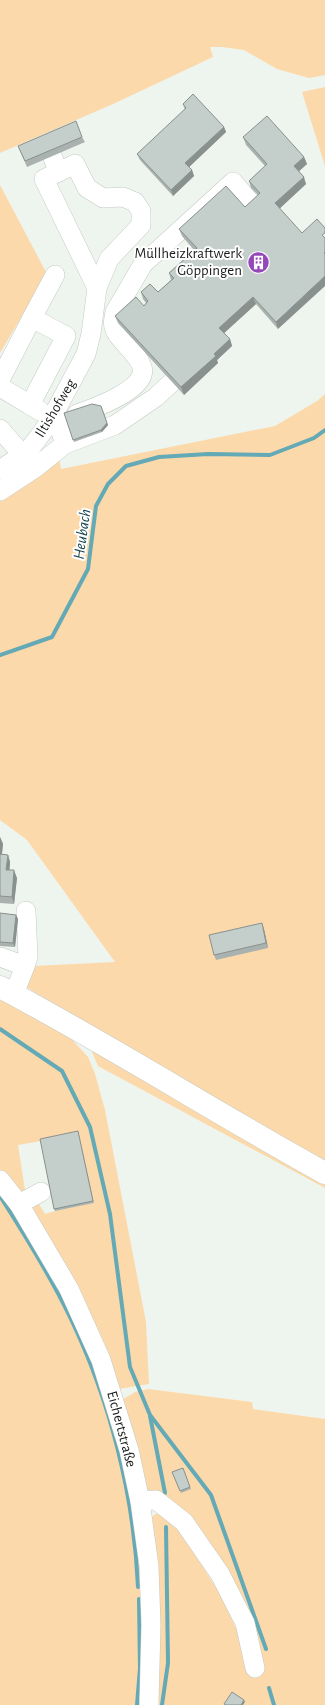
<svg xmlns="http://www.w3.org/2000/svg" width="325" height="1705" font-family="'Alegreya Sans',sans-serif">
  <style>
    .green { fill: #fcd9aa }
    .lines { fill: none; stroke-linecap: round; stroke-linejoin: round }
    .stream { stroke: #64a9b6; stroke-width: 4 }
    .minor-casing { stroke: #c3cac3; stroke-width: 20 }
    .major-casing { stroke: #c3cac3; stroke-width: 23 }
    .minor { stroke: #fff; stroke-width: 19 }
    .major { stroke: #fff; stroke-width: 22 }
    .wall { fill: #a9b2af }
    .shaded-wall { fill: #89918f }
    .building { fill: #c4cfcc; stroke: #89918f }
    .labels { text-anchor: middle; stroke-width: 4; stroke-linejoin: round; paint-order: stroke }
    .poi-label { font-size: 15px; fill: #191c19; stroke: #fff; text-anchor: end }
    .street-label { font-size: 15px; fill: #191c19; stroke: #fff }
    .water-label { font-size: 16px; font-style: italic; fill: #18464e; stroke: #fff }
  </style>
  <rect width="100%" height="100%" fill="#eef5ee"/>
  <g class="green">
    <path d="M0,0H325V75L309,78L277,69L244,50L222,47H210L213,57L113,104L0,153Z"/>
    <path d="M325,87V166L302,92Z"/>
    <path d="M0,185L47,274L0,353Z"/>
    <path d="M325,394V1167L173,1077L23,985L33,966L115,962L27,840L0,820V501L45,470L59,457L61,469L275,426L317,401Z"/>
    <path d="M0,997L66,1033L88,1057L95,1074L105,1110L146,1322L149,1384L119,1389L31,1208L39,1204L45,1214L55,1211L93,1203L41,1141L18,1145L25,1190L22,1193L17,1192L0,1170Z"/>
    <path d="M94,1049L325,1183V1188L98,1066L92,1052Z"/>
    <path d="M0,1191L47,1264L88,1349L122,1448L141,1564L142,1705H0Z"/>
    <path d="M148,1389L252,1402L253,1409L325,1419V1705H155L151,1518L154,1515L158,1513L173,1522L182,1534L220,1594L241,1639L254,1636L159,1494L145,1490L122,1400L135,1392Z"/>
  </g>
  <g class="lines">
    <g class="stream">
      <path d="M0,655L52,637L88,569L96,506L108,484L126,466L159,457L208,454L270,455L314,438L325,430"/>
      <path d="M0,1029L62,1071L90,1127L110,1214L130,1367L150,1415L211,1495L266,1649"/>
      <path d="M0,1196C25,1235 50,1275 70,1317C110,1400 134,1495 138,1587"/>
      <path d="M150,1416L165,1493"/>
      <path d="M269,1688L274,1705"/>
      <path d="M137,1705L140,1668L139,1599"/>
      <path d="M162,1705L168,1663L166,1527"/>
    </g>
    <defs>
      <g id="minor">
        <path d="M52,156L59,172"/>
        <path d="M32,318L55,275"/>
        <path d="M0,380L32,318L66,336L30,405"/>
        <path d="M0,387L40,411"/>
        <path d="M77,414C92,409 149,389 142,367C137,352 121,343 115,330C112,324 114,318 115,312L143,264L233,182L250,202"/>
        <path d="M0,429L22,454"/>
        <path d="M65,444L115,425L156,397L172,382"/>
        <path d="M0,470L29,450L49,423L86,354L91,334L97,288L109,259L141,225V211L135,202L123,197L103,198L87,188L75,164L44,179L97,288"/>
        <path d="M0,491L35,468L65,444L57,420"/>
        <path d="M0,957L25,966L14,994"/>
        <path d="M25,966L28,957L26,911"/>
        <path d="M0,1180L19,1204L69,1289L101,1360L129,1450L140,1501L149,1566L151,1625L149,1705"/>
        <path d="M19,1204L41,1192"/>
        <path d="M140,1501L156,1500L184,1522L220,1574L245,1623L255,1668"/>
      </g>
      <path id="major" d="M0,987C110,1045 216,1113 325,1173"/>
    </defs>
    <use href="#minor" class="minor-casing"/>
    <use href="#major" class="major-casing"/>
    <use href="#minor" class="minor"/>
    <use href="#major" class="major"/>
  </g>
  <g class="wall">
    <path d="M183,104L224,127L226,132L189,167L192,170L194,176L173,196L140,160L137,154L185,110Z"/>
    <path d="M82,137L85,142L27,167L18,146Z"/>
    <path d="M243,137L304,157L307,164L299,171L306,184L279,209L278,329L256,304L224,333L230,339L232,346L217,360L218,363L184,395L118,323L115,316L144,306L146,303L143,299L141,292H158L171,280L169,273L194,250L182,236L179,229L245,207L258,195L251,188L249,181L265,166L246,145Z"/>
    <path d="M101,406L108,425L102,432L74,442L64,413Z"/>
    <path d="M0,837L3,844L2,854L8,855L10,862L9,870L17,878L14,904L0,903Z"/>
    <path d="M0,913L16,915L18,919L15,947L0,946Z"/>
    <path d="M264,929L268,948L216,960L214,955Z"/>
    <path d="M78,1131L94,1203L55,1211L54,1209Z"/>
    <path d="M183,1468L191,1489L181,1493L172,1472Z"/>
  </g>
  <g class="shaded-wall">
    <path d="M224,127L226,132L187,169L185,163Z"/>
    <path d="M304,157L307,164L297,173L294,166Z"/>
    <path d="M192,170L194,176L173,196L171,190Z"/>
    <path d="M304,177L306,184L277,211L275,203Z"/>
    <path d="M325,276V286L278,329L276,322Z"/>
    <path d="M253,297L256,304L222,335L219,328Z"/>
    <path d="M230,339L232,346L217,360L218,363L184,395L181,387L214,354Z"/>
    <path d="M107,423L108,425L102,432L101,430Z"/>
    <path d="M0,837L3,844L1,861L0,858Z"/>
    <path d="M8,855L10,862L9,877L6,870Z"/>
    <path d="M14,870L17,878L14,904L12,897Z"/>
    <path d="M16,915L18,919L15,947L13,943Z"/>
    <path d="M262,923L264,929L268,948L266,943Z"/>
    <path d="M244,1700L245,1702L243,1705H241Z"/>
  </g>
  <g class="building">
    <path d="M193,94L224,127L185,163L192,170L171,190L137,154L186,108L183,104Z"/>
    <path d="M267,116L304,157L294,166L304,177L275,203L302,233L317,219L325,228V233L322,235L325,238V252L324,253L325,254V276L276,322L253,297L219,328L230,339L214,354L216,356L181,387L115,316L136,297L144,306L148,301L141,292L150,284L158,292L174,278L169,273L197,248L179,229L226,186L245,207L260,193L249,181L267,164L243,137Z"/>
    <path d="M76,121L82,137L25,161L18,146Z"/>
    <path d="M92,404L101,406L107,423L101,430L73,440L64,413Z"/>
    <path d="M0,854L8,855L6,870H14L12,897L0,896Z"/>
    <path d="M0,913L16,915L13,943L0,942Z"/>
    <path d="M262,923L266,943L214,955L209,935Z"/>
    <path d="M78,1131L93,1201L54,1209L40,1139Z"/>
    <path d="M183,1468L190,1487L180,1491L172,1472Z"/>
    <path d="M232,1692L244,1700L241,1705H226L224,1704Z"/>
  </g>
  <defs>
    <symbol id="building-disc" viewBox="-11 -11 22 22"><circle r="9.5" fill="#9548b9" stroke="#fff"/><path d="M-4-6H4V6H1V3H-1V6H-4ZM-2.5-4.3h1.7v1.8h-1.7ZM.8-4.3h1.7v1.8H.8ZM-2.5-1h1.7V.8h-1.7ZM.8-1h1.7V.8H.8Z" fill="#fff"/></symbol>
  </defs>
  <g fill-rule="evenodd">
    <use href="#building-disc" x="246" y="250" width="25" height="25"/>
  </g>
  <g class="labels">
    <g class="poi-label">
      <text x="242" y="258">Müllheizkraftwerk<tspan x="242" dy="17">Göppingen</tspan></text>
    </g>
    <g class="street-label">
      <text transform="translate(55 408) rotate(-59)" y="5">Iltishofweg</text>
      <text transform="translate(122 1429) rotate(75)" y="5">Eichertstraße</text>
    </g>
    <g class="water-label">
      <text transform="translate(81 534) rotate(-82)" y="6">Heubach</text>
    </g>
  </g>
</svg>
